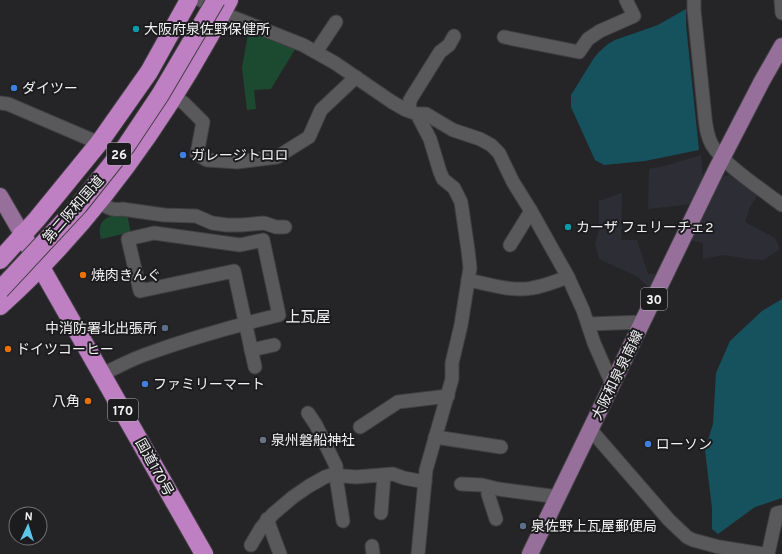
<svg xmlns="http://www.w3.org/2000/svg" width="782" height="554" font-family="Overpass,'Noto Sans JP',sans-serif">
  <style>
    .built { fill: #2d2d35 }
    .green { fill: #1c4a31 }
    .water { fill: #16525e }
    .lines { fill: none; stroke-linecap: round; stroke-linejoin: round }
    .minor-casing { stroke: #404043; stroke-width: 15 }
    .major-casing { stroke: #404043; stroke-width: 18 }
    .highway-casing { stroke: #404043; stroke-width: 20 }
    .minor { stroke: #59595c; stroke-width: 13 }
    .major { stroke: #96709a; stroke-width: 16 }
    .highway { stroke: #bf7fc3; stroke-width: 18 }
    .highway-bridge-casing { stroke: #404043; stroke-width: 20; stroke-linecap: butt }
    .highway-bridge { stroke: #bf7fc3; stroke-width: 18 }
    .culture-dot { fill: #0f9aa8; stroke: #1c1c1e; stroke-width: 1.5 }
    .shop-dot { fill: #3f7fe0; stroke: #1c1c1e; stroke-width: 1.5 }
    .food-dot { fill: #e8710a; stroke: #1c1c1e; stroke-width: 1.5 }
    .service-dot { fill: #5c6f8a; stroke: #1c1c1e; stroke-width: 1.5 }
    .worship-dot { fill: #6b7280; stroke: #1c1c1e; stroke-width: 1.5 }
    .labels { text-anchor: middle; stroke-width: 4; stroke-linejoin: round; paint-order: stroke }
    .shield { fill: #1c1c1e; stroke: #b1b1b3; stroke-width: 1 }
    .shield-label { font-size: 13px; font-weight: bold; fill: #f1f1f3 }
    .poi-label { font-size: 14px; fill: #f1f1f3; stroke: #1c1c1e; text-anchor: start }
    .street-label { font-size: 14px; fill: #f1f1f3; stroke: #1c1c1e }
    .neighbourhood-label { font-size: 15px; fill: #f1f1f3; stroke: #1c1c1e }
  </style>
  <rect width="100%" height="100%" fill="#252528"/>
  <g class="built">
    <path d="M701,155L703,180L691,204L648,209L649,169L664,166Z"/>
    <path d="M729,175L757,196L750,207L745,222L775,238L780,249L764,260L749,259L723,255L703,259V243L690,240L720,178Z"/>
    <path d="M622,193L621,240H637L648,274H658L650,289L638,277L599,259L595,243L599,229V201Z"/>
  </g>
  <g class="green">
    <path d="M249,28L297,46L271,89L254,90L256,109L247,110L242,68Z"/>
    <path d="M123,213H127L131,234L123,236V234L101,239C96,219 108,216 123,213Z"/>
  </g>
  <g class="water">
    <path d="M686,9V25L699,150L645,161L604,165L595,160L571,107V95L594,58L599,52L608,44L615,40L658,25Z"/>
    <path d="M782,299V498L755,507L718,534L712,529V508L705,450L713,424L716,373L730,341L762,311Z"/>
  </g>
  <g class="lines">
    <defs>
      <g id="minor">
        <path d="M201,0L222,13L303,45L335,63L392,102L406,110L417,114L430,139L440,172L443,179L454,188L461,202L468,250L470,268L461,325L452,363V379L426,470L418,554"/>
        <path d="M694,0V10L705,118C706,127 707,136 712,145C724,165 763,190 782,205"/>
        <path d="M781,0L782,13"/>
        <path d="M504,37L579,52L588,39L600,31L634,16L626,0"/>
        <path d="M316,52L336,22"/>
        <path d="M173,97L184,103L203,122L197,154L207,160L237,162L277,157L309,137L321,110L356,77"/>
        <path d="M0,103L8,104L99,143"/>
        <path d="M409,111L410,100L440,52L449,45L454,36"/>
        <path d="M417,114H426L453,130L480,139L491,145L499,153L513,182L531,211L568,277L583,310L594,343L612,384"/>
        <path d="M98,201C106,207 112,211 122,209L164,215L196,216L212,223L227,225H241L264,223L276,227H285"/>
        <path d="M510,245L531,211"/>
        <path d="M468,280C488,284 512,292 532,288C545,286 556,281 568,277"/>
        <path d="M588,324L643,322"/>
        <path d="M251,350L274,345"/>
        <path d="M102,374C116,368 130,360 144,355C188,339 234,326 279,315L263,240L240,245L154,233L128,239L140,291L234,271L255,367"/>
        <path d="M308,413L316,425L336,466L337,483L343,521"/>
        <path d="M360,427L398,402L448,396"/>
        <path d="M590,429L669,520L687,537L693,540L719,547L763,554"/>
        <path d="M435,437L501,447"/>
        <path d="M461,484L482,485L498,489L551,496L557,499"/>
        <path d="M489,487L488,494L496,519"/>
        <path d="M381,513L384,475"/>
        <path d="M267,519L280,554"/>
        <path d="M251,545L261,528L273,514L293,497L309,486L325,477L331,475L356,477L393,474L404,478L425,482"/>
        <path d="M372,546L373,554"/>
        <path d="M768,554L777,513L782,512"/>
      </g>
      <g id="major">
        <path d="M0,196L22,234"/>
        <path d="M530,554L716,170L762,81L782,46"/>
      </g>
      <g id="highway">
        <path d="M22,234L204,554"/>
        <path d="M0,260L37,219L99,143L149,72L189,0"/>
        <path d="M0,306C95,221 170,113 229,0"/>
      </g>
    </defs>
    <use href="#minor" class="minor-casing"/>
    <use href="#major" class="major-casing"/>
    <use href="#highway" class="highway-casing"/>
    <use href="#minor" class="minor"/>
    <use href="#major" class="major"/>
    <use href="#highway" class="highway"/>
    <defs>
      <path id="highway-bridge" d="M0,290L79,205L126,146L160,95L216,0"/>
    </defs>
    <use href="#highway-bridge" class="highway-bridge-casing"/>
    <use href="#highway-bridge" class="highway-bridge"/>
  </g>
  <g class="culture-dot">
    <circle cx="136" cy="29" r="4"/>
    <circle cx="568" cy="227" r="4"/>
  </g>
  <g class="shop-dot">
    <circle cx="14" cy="88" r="4"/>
    <circle cx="183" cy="155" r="4"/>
    <circle cx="145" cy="384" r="4"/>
    <circle cx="648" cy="444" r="4"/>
  </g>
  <g class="food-dot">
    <circle cx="83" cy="275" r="4"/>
    <circle cx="8" cy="349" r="4"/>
    <circle cx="88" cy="401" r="4"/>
  </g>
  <g class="service-dot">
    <circle cx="165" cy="328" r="4"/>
    <circle cx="523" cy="526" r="4"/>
  </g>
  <circle class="worship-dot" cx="263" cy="440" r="4"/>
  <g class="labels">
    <g class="shield">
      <rect x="107" y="143" width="24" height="22" rx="3"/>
      <rect x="641" y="288" width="26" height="22" rx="3"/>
      <rect x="108" y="399" width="30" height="22" rx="3"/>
    </g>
    <g class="shield-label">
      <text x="119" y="159">26</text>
      <text x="654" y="304">30</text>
      <text x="123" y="415">170</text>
    </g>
    <g class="poi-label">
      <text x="144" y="34">大阪府泉佐野保健所</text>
      <text x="22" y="93">ダイツー</text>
      <text x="191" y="160">ガレージトロロ</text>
      <text x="576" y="232">カーザ フェリーチェ2</text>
      <text x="91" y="280">焼肉きんぐ</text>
      <text x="157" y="333" text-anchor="end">中消防署北出張所</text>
      <text x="16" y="354">ドイツコーヒー</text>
      <text x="153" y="389">ファミリーマート</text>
      <text x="80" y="406" text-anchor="end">八角</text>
      <text x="271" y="445">泉州磐船神社</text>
      <text x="656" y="449">ローソン</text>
      <text x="531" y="531">泉佐野上瓦屋郵便局</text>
    </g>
    <g class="street-label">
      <text transform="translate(73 209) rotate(-49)" y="5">第二阪和国道</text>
      <text transform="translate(617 375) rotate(-64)" y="5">大阪和泉泉南線</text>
      <text transform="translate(155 467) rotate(61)" y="5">国道170号</text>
    </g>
    <g class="neighbourhood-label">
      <text x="308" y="322">上瓦屋</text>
    </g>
  </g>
  <g transform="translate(28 526) rotate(4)"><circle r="19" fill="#1c1c1e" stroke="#717173"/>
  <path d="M0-3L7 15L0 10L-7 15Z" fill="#5dc7e8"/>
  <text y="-6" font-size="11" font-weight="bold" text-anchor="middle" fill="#f1f1f3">N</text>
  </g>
</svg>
